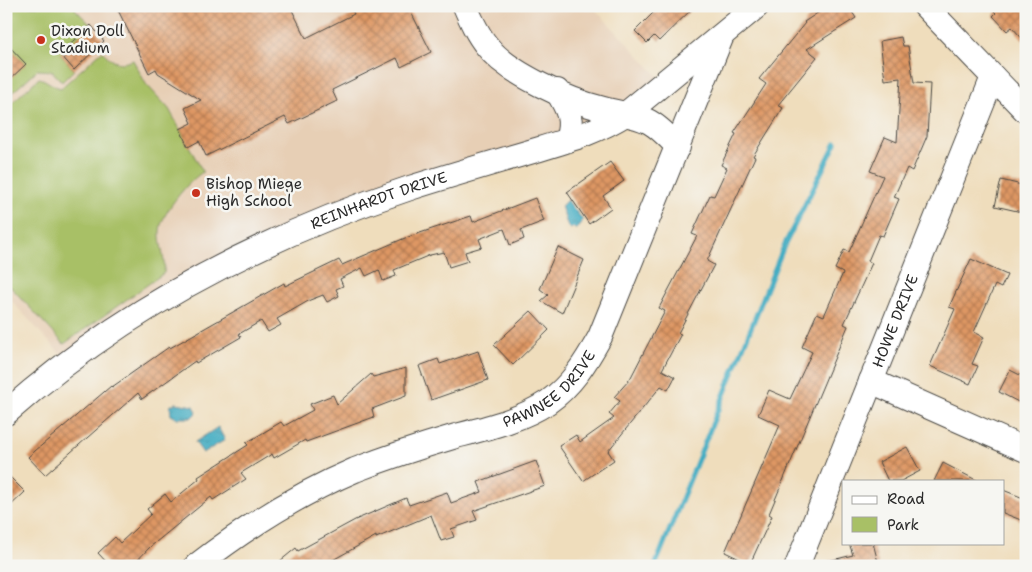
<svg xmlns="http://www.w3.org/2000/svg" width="1032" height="572" font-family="'Shantell Sans',sans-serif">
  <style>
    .built { fill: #e7cfb5 }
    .green { fill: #a8c066; stroke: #6a7648 }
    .water { fill: url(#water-ripples); stroke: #366b76 }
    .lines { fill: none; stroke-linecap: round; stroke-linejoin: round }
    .stream { stroke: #41abc1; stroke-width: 5 }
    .building { fill: url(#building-cross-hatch) }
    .minor-casing { stroke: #484641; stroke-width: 26 }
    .minor { stroke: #fff; stroke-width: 24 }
    .poi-dot { fill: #c8321e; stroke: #f6f6f2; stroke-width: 2 }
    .labels { text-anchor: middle; stroke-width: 5; stroke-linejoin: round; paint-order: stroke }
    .poi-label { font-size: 15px; fill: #2b2b2b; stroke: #f6f6f2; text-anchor: start }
    .street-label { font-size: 15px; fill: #2b2b2b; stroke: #f6f6f2 }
  </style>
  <defs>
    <pattern id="water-ripples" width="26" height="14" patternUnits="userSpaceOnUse" patternTransform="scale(1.25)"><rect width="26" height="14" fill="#41abc1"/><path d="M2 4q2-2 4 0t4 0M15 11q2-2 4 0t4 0" fill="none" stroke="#378b9d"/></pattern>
    <pattern id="building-cross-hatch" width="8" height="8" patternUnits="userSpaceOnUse" patternTransform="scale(1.25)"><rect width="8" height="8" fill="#de9763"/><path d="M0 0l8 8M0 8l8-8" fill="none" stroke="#b47b52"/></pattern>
  </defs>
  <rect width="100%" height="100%" fill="#f6f6f2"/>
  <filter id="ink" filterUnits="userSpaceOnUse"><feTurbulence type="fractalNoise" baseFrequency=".02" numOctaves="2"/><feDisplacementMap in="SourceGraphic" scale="10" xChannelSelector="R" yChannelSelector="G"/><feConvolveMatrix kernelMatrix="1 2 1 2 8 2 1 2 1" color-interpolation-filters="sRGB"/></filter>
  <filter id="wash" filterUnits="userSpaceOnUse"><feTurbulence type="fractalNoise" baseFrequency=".0096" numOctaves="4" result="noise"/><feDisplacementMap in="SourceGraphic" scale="20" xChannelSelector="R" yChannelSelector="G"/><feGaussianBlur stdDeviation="1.12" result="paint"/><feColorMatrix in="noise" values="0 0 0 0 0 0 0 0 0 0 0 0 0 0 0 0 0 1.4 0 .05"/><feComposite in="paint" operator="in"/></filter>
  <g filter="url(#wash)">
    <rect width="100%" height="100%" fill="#efddbc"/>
    <path class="built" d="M6,6H592L662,80L625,111L337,210L65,359L6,295Z"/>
    <g class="green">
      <path d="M6,6H77L75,9L91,25L60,54L74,70L62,82L52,71L37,70L6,99Z"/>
      <path d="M102,51C113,62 118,66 133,60L146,84L169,109L203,172C189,180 160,215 160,231C159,245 166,259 164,273L64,344L6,282V108L39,78C46,79 51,86 61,88Z"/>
    </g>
    <g class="water">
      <path d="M567,200L583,220L576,230L573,227L571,229L568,227L561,206Z"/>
      <path d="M176,403L194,406L197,412L191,418H177L171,415L170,406Z"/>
      <path d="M218,427L225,440L203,453L195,442Z"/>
    </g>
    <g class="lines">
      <path class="stream" d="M655,566L784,246L836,143"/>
    </g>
    <g id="blocks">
      <g class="building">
        <path d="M116,6H290L306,38L354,14L350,6H408L431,52L401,67L397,58L332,90L337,101L289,124L285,117L206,156L199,141L188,147L180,129L192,123L185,108L201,100L158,73L156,69L149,73Z"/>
        <path d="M660,6H695L659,41L654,36L647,43L635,31Z"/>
        <path d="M828,6H848L856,18L807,49L817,57L778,105L783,108L753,156L755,157L707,261L714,265L678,333L681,334L662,370L675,377L668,390L661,386L608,451L614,460L583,481L559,446L576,435L580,442L614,418L609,414L620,401L614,397L630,379L665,311L659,308L697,236L692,234L710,195L714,196L727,168L721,165L736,134L734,133L766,84L759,79L805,23L804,22Z"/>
        <path d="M989,6H1026V43L1012,27L1007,31L993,16L996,13Z"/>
        <path d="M91,25L104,41L74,70L60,54Z"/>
        <path d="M901,37L903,46H908L914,83L930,84L927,136L912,171L907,168L894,197L899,199L883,236L879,235L868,261L872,263L844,324L848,326L769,514L772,516L750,564L725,552L780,425L758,415L769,390L790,399L812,352L802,347L817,313L824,316L843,273L835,269L844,250L849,252L883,176L870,171L885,137L897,142L901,78L885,80L880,41Z"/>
        <path d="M6,43L26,64L6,83Z"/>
        <path d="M610,162L624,181L603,196L611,208L589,224L567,192Z"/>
        <path d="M1001,180L1026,186V213L995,206Z"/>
        <path d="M535,198L544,221L521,230L524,239L510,245L504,229L479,239L482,247L465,252L468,261L449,267L444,252L430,255L394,270L396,276L383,281L379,270L366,276L362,268L340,279L343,286L336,289L339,296L327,302L323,295L310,300L277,319L281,325L268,332L261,321L239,334L241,337L196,363L195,361L142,399L138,393L45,475L28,457L111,386L112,387L169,347L170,348L284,283L285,286L339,260L342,265L405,238L471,216L473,222Z"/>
        <path d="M558,247L584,260L562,313L541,301L548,295L540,289Z"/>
        <path d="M971,259L1007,275L1001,288L995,285L974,332L984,337L972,364L978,366L970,384L930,366L955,309L949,307Z"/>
        <path d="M531,311L549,330L513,365L494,345Z"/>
        <path d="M478,351L488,380L431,400L419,366L438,359L440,364Z"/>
        <path d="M406,368V396L372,409L374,417L306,442L305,440L274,458L272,454L241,473L246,479L213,500L211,497L150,547L132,566H110L98,553L115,537L120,543L151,514L147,509L165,494L171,502L199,479L198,477L248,445L246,443L281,422L284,426L313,410L310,404L333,395L337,404L371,374L373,377Z"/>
        <path d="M1010,370L1026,378V406L999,392Z"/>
        <path d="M907,447L920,471L901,481H888L879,462Z"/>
        <path d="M536,461L545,486L473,511L477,520L451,529L454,537L441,541L431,515L376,538V536L322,566H274L296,548L298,551L355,520L406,498L409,505L447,492L451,503L482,492L478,482Z"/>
        <path d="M943,463L978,481H934Z"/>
        <path d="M6,473L25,492L6,510Z"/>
        <path d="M1003,490L1026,499V522L1003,513Z"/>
        <path d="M849,543H873L879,566H829L828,561L853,555Z"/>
      </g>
    </g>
  </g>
  <g filter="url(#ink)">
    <use href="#blocks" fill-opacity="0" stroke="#484641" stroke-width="1"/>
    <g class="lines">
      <defs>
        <g id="minor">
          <path d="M465,6C471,20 477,34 487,46C507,73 570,101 603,109C644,119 647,114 678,147"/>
          <path d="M925,6L1026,111"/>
          <path d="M557,91C568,109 574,120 567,140"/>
          <path d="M871,381L1026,450"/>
          <path id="s1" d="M6,413C123,309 262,237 410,188C451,175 492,163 533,151C566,141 598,132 627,113L757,6"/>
          <path id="s2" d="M196,566C245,528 298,494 355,470C388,457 422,446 456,436C487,428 521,420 548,402C572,385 586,362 600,337L721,38"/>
          <path id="s3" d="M797,566L993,77"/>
        </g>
      </defs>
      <use href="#minor" class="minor-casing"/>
      <use href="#minor" class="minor"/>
    </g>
  </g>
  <g class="poi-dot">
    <circle cx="41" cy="40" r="5"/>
    <circle cx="196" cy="193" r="5"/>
  </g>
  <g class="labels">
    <g class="poi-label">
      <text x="51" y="36">Dixon Doll<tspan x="51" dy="17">Stadium</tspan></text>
      <text x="206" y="189">Bishop Miege<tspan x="206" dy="17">High School</tspan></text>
    </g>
    <g class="street-label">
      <text dy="5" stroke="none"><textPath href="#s1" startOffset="432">REINHARDT DRIVE</textPath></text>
      <text dy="5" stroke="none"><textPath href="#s3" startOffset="264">HOWE DRIVE</textPath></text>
      <text dy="5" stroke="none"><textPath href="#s2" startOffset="400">PAWNEE DRIVE</textPath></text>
    </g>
  </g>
  <rect width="1032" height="572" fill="none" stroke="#f6f6f2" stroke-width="25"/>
  <rect x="842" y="480" width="162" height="65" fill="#f6f6f2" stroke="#a5a5a2"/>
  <rect x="852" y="496" width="25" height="8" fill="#ffffff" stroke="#a5a5a2"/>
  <text x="887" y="504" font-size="15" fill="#2b2b2b">Road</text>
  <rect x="852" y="517" width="25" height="15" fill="#a8c066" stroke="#a5a5a2"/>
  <text x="887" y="530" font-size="15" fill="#2b2b2b">Park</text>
</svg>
